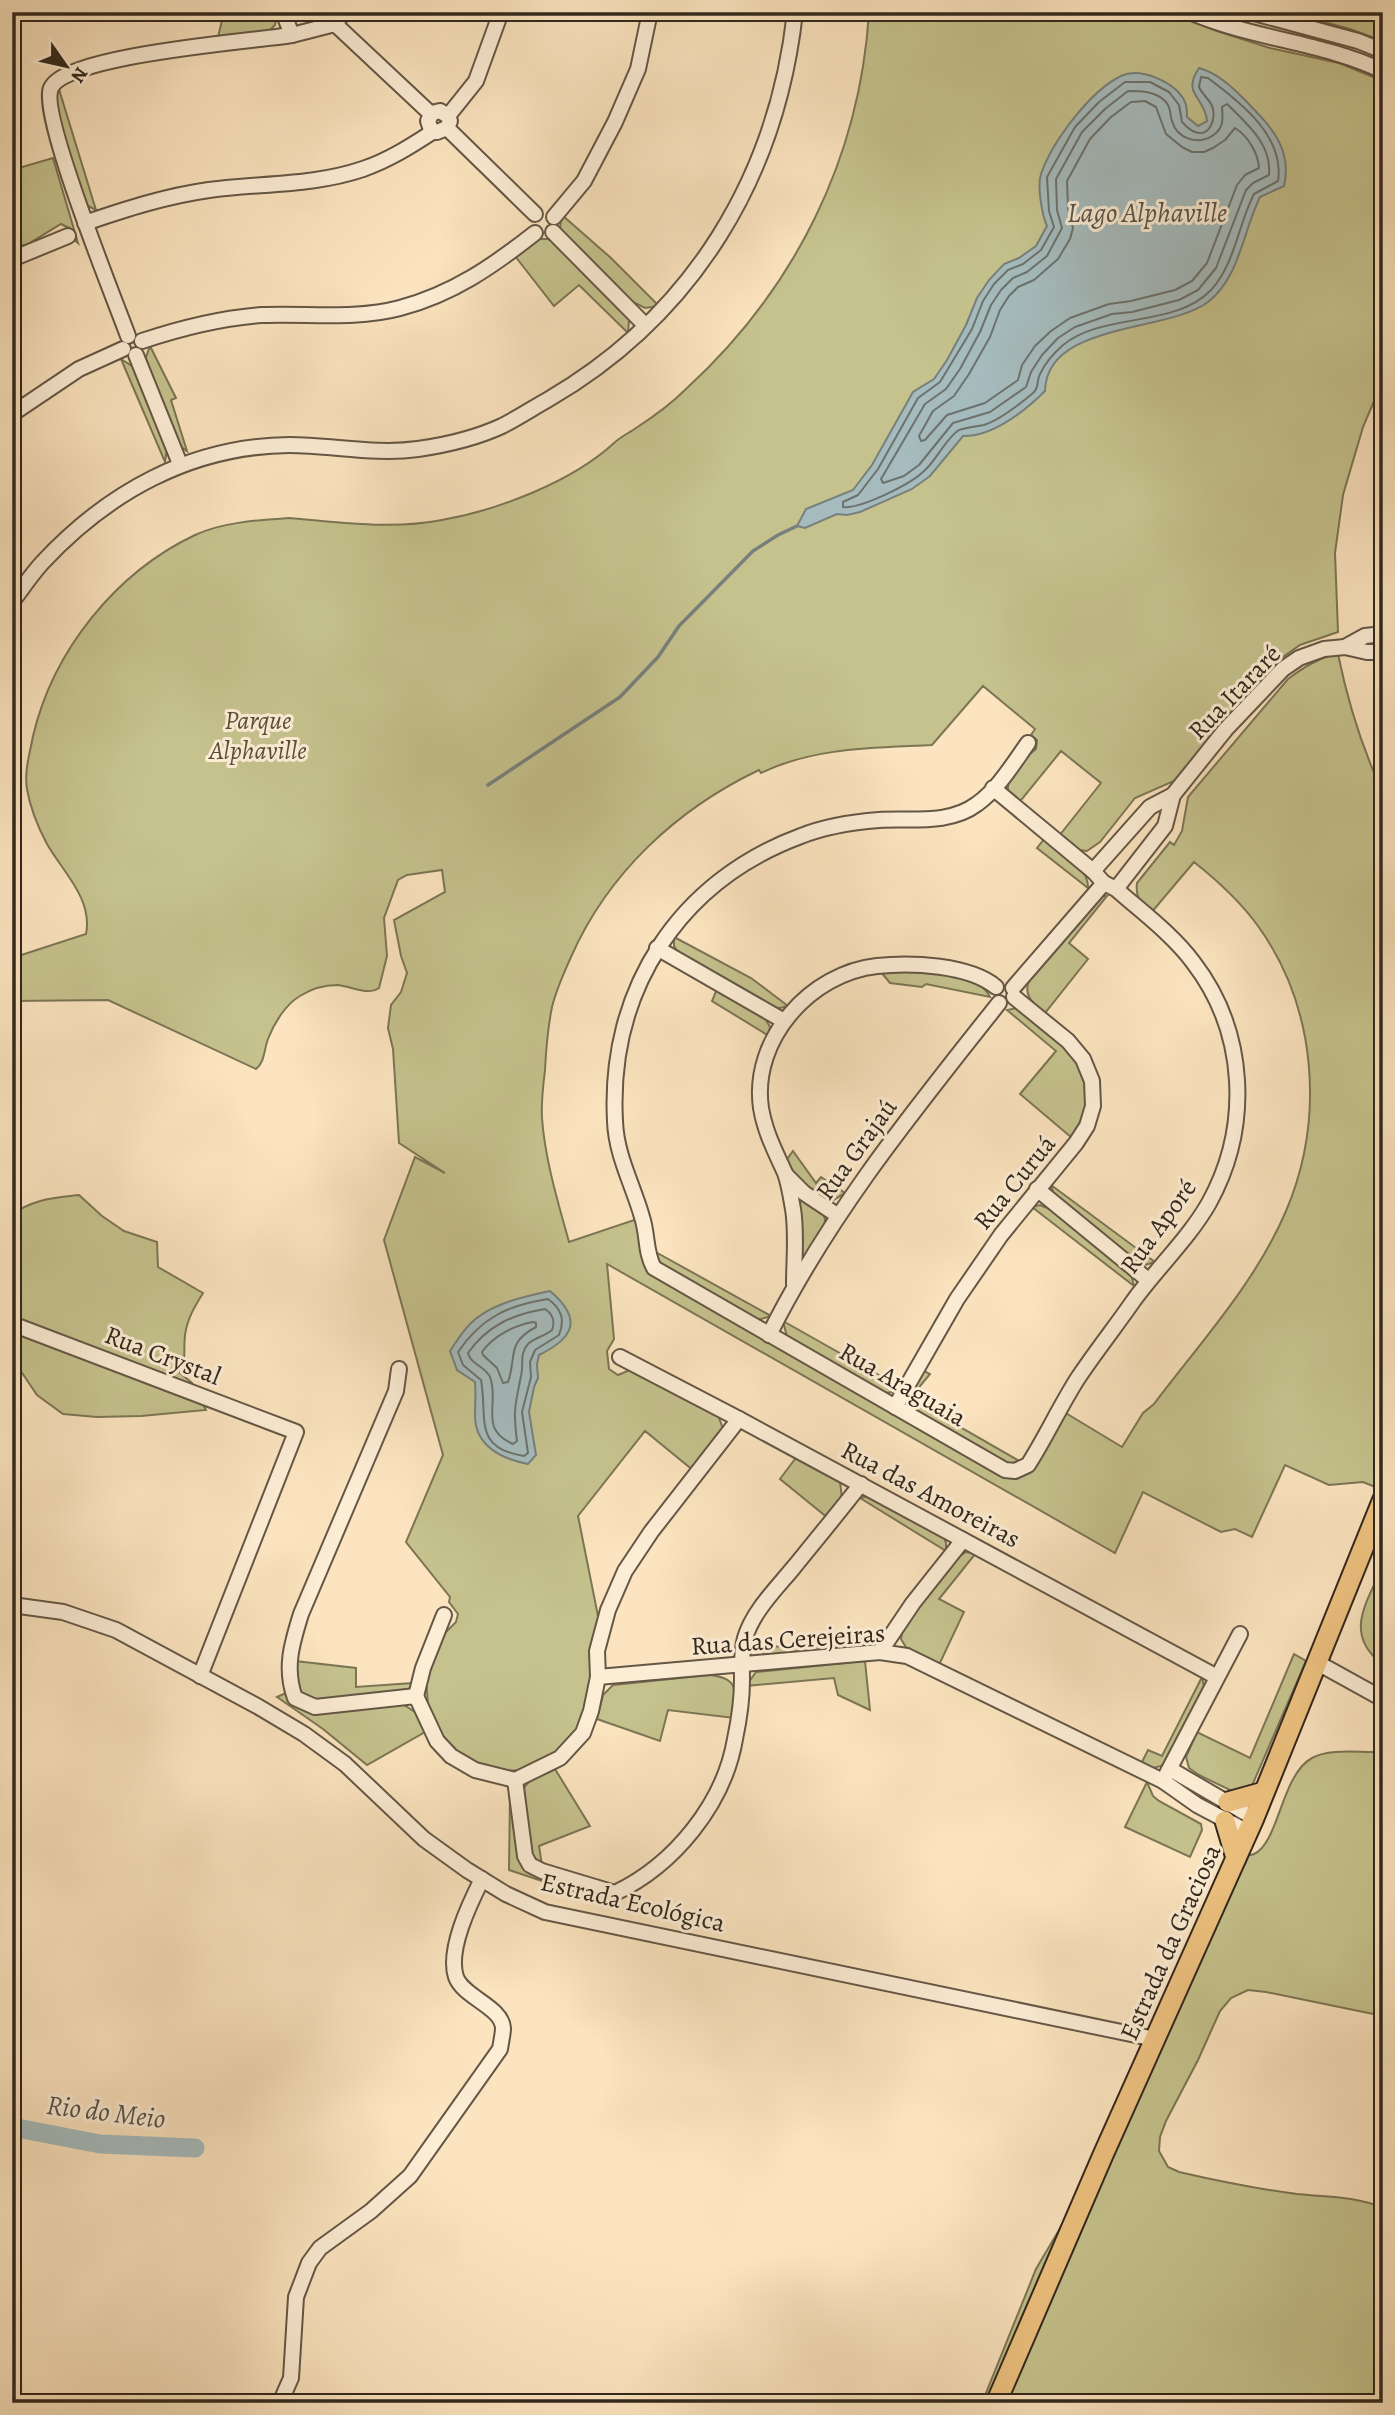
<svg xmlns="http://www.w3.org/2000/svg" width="1395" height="2415" font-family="Alegreya,serif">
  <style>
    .green { fill: #c5c28d; stroke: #7c7555; stroke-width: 2 }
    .water { fill: #a5bbbd; stroke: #77807d; stroke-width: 2 }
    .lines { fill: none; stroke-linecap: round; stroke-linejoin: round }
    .shore { stroke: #6c726d; stroke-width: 2 }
    .stream { stroke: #77807d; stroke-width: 3.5 }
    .river { stroke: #a5bbbd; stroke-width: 19 }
    .minor-casing { stroke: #645746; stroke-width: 18 }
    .major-casing { stroke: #32281d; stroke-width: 23 }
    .minor { stroke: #fcedd5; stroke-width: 14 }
    .major { stroke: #eec280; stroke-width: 19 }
    .labels { text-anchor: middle; stroke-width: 6; stroke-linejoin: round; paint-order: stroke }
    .street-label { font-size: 26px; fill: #32281d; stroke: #fcedd5 }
    .park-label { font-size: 26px; font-style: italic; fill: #574e39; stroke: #fcedd5 }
    .water-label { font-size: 28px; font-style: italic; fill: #54544d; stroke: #fcedd5 }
  </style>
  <rect width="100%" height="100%" fill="#fbe4bf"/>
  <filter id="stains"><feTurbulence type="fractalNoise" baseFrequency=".00286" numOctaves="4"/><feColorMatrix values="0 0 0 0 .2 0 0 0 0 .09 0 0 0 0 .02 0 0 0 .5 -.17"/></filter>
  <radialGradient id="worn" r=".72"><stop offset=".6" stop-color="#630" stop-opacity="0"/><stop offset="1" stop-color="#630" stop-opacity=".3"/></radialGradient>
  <g class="green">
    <path d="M224,12H278L275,25L269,31L218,37Z"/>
    <path d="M869,12H1167L1217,31L1270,48L1339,63L1383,81V380L1363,427L1343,495L1335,553L1338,632L1300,645L1273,664L1174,781L1135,798L1100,842L1087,851L1078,850L1059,836L1101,783L1061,751L1018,804L1008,792C1006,775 1023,759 1036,749L1037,740L1031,735L1035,729L983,686L932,745C875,748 814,747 761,773L759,770C677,809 608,873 571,957C564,973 556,990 552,1007C548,1027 546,1049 545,1070C543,1086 541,1102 542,1118C545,1160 558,1202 569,1242L637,1219L644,1264L655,1277L993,1471L1019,1476L1064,1412L1122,1447L1143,1413L1154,1404C1200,1343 1256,1282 1286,1211C1325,1119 1317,1008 1258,926C1240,901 1218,881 1194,862L1151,913C1141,903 1135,898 1137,883L1170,842L1174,845L1182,831L1188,797L1288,679C1304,667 1318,658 1338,654C1348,703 1362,748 1383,793V1482L1380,1489L1363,1482L1329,1485L1285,1465L1252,1537L1235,1529L1221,1532L1143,1492L1115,1553L607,1264L614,1339L607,1351L609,1369L618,1375L632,1369L718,1415L723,1429L694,1471L645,1431L578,1516L599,1621L590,1693L585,1718L563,1750L523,1770L504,1771L486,1768L464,1758L443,1741L428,1706L426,1677L443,1635L456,1622L458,1614L449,1602L450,1597L406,1542L443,1455L384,1240L415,1157L445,1173L399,1143L393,1049L388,1028L391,1005L401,992L407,973L401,956L394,920L445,892L442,870L407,875L398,880L384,918L387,956L379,988C367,996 351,986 337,985C324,985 311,989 300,996C286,1004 274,1023 268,1039C264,1049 265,1062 256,1069L108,1000L12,1001V958L86,934C93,899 63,872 47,844C38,827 30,807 27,789C24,771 30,753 33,736C53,651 115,573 195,535C223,522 259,520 289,518C340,522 391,530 442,520C499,510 573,481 614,443C620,437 629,433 636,428C653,417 671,404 686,389C794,290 860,159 869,12Z"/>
    <path d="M1287,12H1383V41L1350,29Z"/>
    <path d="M58,86L96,210L84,204L53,102Z"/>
    <path d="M53,158L78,243L71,237L69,228L61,224L28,244L12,248V170Z"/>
    <path d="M562,215L611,258L659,306L645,308L633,302L562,232L560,227Z"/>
    <path d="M538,239H548L555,242L625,313L629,320L628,333L579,285L554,306L515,256Z"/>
    <path d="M150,346L176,398L171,400L187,451L181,447L145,360Z"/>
    <path d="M121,359L135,368L167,449L165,462Z"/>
    <path d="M1045,838C1060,851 1089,866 1088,888L1037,848Z"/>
    <path d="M1101,896H1107L1069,943L1088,959L1045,1013C1033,1003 1023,996 1029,980Z"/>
    <path d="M674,937L751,978L788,1006L780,1008L771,1007L678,953L674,946Z"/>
    <path d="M901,970C926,972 978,971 990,997L926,984L922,987L890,983L880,971Z"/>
    <path d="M717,989L765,1018L770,1027L769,1036L712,1001Z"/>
    <path d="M1017,1008L1073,1052L1086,1084L1087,1100L1083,1119L1072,1138L1020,1094L1056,1051L1007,1010Z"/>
    <path d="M793,1151L816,1183L821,1177L845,1193L832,1201C813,1200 795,1176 785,1162Z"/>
    <path d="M1051,1185L1155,1262L1145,1265L1133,1260L1054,1195Z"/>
    <path d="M797,1194C805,1200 819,1207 824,1216C830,1226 809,1251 803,1261L800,1260Z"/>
    <path d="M79,1195L102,1216L124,1231L157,1242L158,1267L203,1293C195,1306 187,1319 185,1335C183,1352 187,1355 180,1373L192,1383L206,1410L141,1416L97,1417L63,1414L37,1395L12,1358V1215C32,1199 54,1198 79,1195Z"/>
    <path d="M1040,1205L1052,1210L1131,1274L1134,1286L1032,1207Z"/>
    <path d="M652,1250L771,1316L761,1319H754L658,1266Z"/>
    <path d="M783,1321L900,1387L893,1392L885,1393L787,1337Z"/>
    <path d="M922,1370L930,1374L920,1386L915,1401L1021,1462L1007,1464L915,1412C904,1397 914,1385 922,1370Z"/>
    <path d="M798,1455L840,1481L842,1499L828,1518L780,1479Z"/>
    <path d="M868,1496L943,1535L946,1543V1551L860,1498Z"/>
    <path d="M966,1552L976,1553L939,1599L964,1612L939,1665L907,1649L901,1639L903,1627L954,1560Z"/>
    <path d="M1383,1566V1665C1343,1634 1366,1604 1383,1566Z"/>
    <path d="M880,1636L866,1649L767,1657L756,1648L830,1643Z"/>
    <path d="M1294,1654L1306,1661L1251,1788L1234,1792L1199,1775L1189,1768L1186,1757L1197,1732L1250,1758Z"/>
    <path d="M295,1661L356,1668V1687L414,1683L408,1690L401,1692L316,1701L302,1694L298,1690Z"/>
    <path d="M865,1661L870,1710L838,1695L834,1678L746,1686L756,1672Z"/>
    <path d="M709,1675C741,1678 735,1692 734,1718L668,1710L660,1741L597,1719L603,1695L613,1685Z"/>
    <path d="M1202,1677L1205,1690L1165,1765L1153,1768L1141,1764L1148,1750L1162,1756Z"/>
    <path d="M288,1692L292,1699L404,1705L418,1714L425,1732L367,1765L323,1729L277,1697Z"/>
    <path d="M1372,1752L1383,1755V2016L1266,1992L1248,1990L1231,1998L1220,2011L1198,2060L1166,2121L1160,2137L1159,2151L1168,2167L1179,2172C1218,2181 1258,2189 1297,2194C1326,2197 1356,2196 1383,2208V2403H982L1036,2269L1101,2159L1238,1855C1244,1855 1250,1856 1254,1854C1279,1843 1281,1775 1312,1758C1328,1749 1354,1752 1372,1752Z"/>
    <path d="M555,1769L590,1826L539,1846L542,1865L531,1854L524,1788L531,1779Z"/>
    <path d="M1147,1782L1153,1796L1159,1801L1201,1824L1202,1830L1190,1857L1125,1827Z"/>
    <path d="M510,1792L520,1858L606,1897L605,1902L509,1870Z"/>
  </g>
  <g class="water">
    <path d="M1199,68C1217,73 1231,86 1244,99C1269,125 1293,147 1284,186L1260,197C1243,231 1240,277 1208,302C1167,333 1046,322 1045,391C1025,411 992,437 963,436L930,476L912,489L860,512L847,515L837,514L805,528L797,526L806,509L853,490L872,465L913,392L934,379L947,360L966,325L977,298L989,280L1004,264L1019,258L1036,246L1047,226C1042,215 1037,186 1041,174C1052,142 1090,91 1121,76C1140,67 1176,82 1185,102C1187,106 1187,113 1187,117L1198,126L1207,121C1205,96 1181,95 1199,68Z"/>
    <path d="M550,1291C583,1319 574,1338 539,1355L537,1364L538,1378L534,1387L529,1412L536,1455L528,1464C502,1459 475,1446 475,1416C475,1404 476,1394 475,1382L457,1370L450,1351C456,1342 462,1332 470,1324C489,1304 523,1297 550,1291Z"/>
  </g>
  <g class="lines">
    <g class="shore">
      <path d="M1201,77L1208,78C1240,102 1285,136 1278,181L1254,194C1238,225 1235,264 1211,290C1175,328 1104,312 1063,345C1054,353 1045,363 1040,374C1036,381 1040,387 1033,393C1020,404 1000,420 984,425C978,426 963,428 959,430C946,438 936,461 924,471C911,484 861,509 843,507V502L858,495L878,469L918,398L940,382L972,329L983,301L994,284L1008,270L1023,264L1041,250L1054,227L1049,211L1047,177L1075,127L1099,102L1125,82H1150L1169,92L1179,105L1182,122C1185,125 1190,131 1195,132C1210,138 1217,117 1212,106C1209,99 1202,94 1199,87Z"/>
      <path d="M1128,91C1141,91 1155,91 1165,101C1172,108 1169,113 1172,121C1177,139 1198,145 1212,136C1224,129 1223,119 1222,107L1227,104C1247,124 1272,144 1269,175L1253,183L1246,190L1216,268L1198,290L1179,300L1132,312L1112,314L1075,327L1058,338L1042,355L1031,372L1026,387L990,412L953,423L919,465L904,476L883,483L881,479L925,404L946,389L960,369L980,332L991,305L1001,290L1013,278L1027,272L1047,256L1062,228L1057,210L1056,179L1082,132L1105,109Z"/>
      <path d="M1131,102L1145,101L1156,107L1166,134L1182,147L1192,152H1204L1213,148L1225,140L1235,128C1248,136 1258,153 1259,168L1245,175L1237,185L1207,263L1192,281L1175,290L1131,301L1109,304L1070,318L1051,331L1035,346L1022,365L1018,380L985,403L947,415L925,440L921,441L919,436L933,411L954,396L969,374L990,337L1000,310L1009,296L1018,287L1034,280L1058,259L1070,239L1073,228L1068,208L1067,181L1090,139L1111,117Z"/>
      <path d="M548,1299C562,1309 565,1320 559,1335L535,1350L530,1362L531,1377L522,1412L528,1453L524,1456C472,1448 488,1417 481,1380L463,1365L458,1352C481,1318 508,1305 548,1299Z"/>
      <path d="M545,1309C553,1314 555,1322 552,1330C545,1336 534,1338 528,1344C519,1354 524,1365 521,1376C515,1406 513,1410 517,1441L513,1444C478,1429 500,1404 490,1377C485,1366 471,1365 468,1353C487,1326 513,1314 545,1309Z"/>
      <path d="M533,1322L536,1323V1327C506,1343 517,1356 508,1382L503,1383L497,1368L483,1355L482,1352C493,1336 515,1325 533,1322Z"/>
    </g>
    <path class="stream" d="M488,785L620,697L658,657L679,626L753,551L778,535L797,526"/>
    <path class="river" d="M12,2127L100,2144L195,2148"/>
    <defs>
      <g id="minor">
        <path d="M283,12L292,35L335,24L344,12"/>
        <path d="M1190,12C1252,39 1322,42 1383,71"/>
        <path d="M1250,12L1358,41L1383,51"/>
        <path d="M335,24L431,114"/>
        <path d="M448,116L440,111L432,113L428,121L431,130L437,132L447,128L450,121L448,116L476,81L501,12"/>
        <path d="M447,128L535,214"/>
        <path d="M554,217L584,181L615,122L638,69L650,12"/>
        <path d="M85,223C126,209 166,196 209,190C261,183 313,186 363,169C389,160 411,146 434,131"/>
        <path d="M553,232L645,325"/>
        <path d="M12,259L68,236"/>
        <path d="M128,336C115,300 39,114 51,88C65,55 253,41 292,35"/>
        <path d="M142,341C181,328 220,318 262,315C307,313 355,320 400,308C453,294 493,266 535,233"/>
        <path d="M136,355L180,464"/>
        <path d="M12,414L79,369L123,349"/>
        <path d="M12,602C22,589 31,575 42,563C108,492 191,446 289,445C332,445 375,455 418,449C446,445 476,438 502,426C518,418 533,408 549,399C693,315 777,177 795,12"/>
        <path d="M1345,647L1365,636L1383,634"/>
        <path d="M993,788L1093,871L1104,883L1116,889C1142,912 1172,934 1193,962C1247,1032 1251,1127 1209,1203C1189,1238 1158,1267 1134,1300C1116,1326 1096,1351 1078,1378C1060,1406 1046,1437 1028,1465L1015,1471L1005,1470L654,1268C645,1252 648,1235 642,1217C633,1185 616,1155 615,1121C608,990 679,881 801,836C826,826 853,822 879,820C911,818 949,825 977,804C998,789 1013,764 1028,743"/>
        <path d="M1093,871L1150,807L1173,795L1226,729L1283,669L1299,658L1324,649L1345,647L1367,652H1383"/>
        <path d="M1116,889L1165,826L1173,795"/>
        <path d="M12,926V932"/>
        <path d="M657,948L784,1021"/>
        <path d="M1013,988L1104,883"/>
        <path d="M786,1175L804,1193L837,1215"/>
        <path d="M1037,1189L1148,1280"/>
        <path d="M794,1284C794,1260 797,1233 793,1209C791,1198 789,1184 785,1173C775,1151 765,1132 761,1108C751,1039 811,973 877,966C911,962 970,965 996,987"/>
        <path d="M12,1324L296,1432L200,1676"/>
        <path d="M769,1335C830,1213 915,1109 999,1003"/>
        <path d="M620,1357L739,1419L1217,1677"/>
        <path d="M399,1369L396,1391L301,1614C292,1643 284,1668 295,1698L315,1707L416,1696L437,1741L451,1756L475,1770L515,1780L560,1758L583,1733L591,1711L598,1677L597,1651L608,1610L625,1571L651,1532L739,1419"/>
        <path d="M895,1407L957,1299L1001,1235L1076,1143L1087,1126L1093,1106L1092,1081L1083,1059L1068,1041L1014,997"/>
        <path d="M12,1605L63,1612L116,1630L257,1706L304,1734L345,1764L424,1839L467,1870L506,1894L545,1912L1155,2039"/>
        <path d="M880,1652L913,1603L963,1540"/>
        <path d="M1316,1662L1383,1699"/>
        <path d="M598,1677L880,1652L907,1656L1163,1781L1197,1805L1248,1832"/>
        <path d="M416,1696L423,1668L444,1615"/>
        <path d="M1170,1769L1254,1818"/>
        <path d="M515,1780L525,1856L530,1865L542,1871L615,1893C674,1865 724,1804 735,1739C739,1720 742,1699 742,1680C742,1666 741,1652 745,1638C753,1611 777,1588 794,1567C816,1540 839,1512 861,1484"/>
        <path d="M1163,1781L1240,1634"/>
        <path d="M280,2403L291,2378L296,2297L309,2263L320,2248L371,2211L410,2176L500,2049C501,2042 503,2034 503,2028C502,2007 463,1997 456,1977C447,1950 470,1903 482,1879"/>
      </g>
      <g id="major">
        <path d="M1228,1802L1264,1792"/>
        <path d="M1225,1821L1236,1858"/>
        <path d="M996,2403L1103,2155L1254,1818L1383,1499"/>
      </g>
    </defs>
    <use href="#minor" class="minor-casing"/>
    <use href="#major" class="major-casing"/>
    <use href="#minor" class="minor"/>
    <use href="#major" class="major"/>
  </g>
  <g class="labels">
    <g class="street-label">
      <text transform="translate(1234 692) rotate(-46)" y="9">Rua Itararé</text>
      <text transform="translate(856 1149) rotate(-54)" y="9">Rua Grajaú</text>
      <text transform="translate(1014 1182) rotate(-51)" y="9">Rua Curuá</text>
      <text transform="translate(1158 1226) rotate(-54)" y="9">Rua Aporé</text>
      <text transform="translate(163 1355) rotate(21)" y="9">Rua Crystal</text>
      <text transform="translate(903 1384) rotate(30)" y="9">Rua Araguaia</text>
      <text transform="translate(931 1494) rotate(28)" y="9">Rua das Amoreiras</text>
      <text transform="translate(788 1639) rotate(-4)" y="9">Rua das Cerejeiras</text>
      <text transform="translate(633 1902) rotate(13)" y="9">Estrada Ecológica</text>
      <text transform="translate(1170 1942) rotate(-66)" y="9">Estrada da Graciosa</text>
    </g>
    <g class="park-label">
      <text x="258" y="729">Parque<tspan x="258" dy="30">Alphaville</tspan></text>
    </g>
    <g class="water-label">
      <text x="1147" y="222">Lago Alphaville</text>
      <text transform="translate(106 2111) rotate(7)" y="10">Rio do Meio</text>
    </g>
  </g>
  <rect width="1395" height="2415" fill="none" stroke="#fbe4bf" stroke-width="42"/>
  <rect x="14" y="14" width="1367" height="2387" fill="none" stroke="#32281d" stroke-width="3.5"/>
  <rect x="21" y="21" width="1353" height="2373" fill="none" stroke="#32281d" stroke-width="2"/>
  <g transform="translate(66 66) rotate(124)" stroke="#fcedd5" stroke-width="5" paint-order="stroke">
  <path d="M0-5L12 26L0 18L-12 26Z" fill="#32281d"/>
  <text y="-10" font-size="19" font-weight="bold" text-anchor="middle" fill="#32281d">N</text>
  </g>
  <rect width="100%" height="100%" filter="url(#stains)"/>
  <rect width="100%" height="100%" fill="url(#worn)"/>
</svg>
